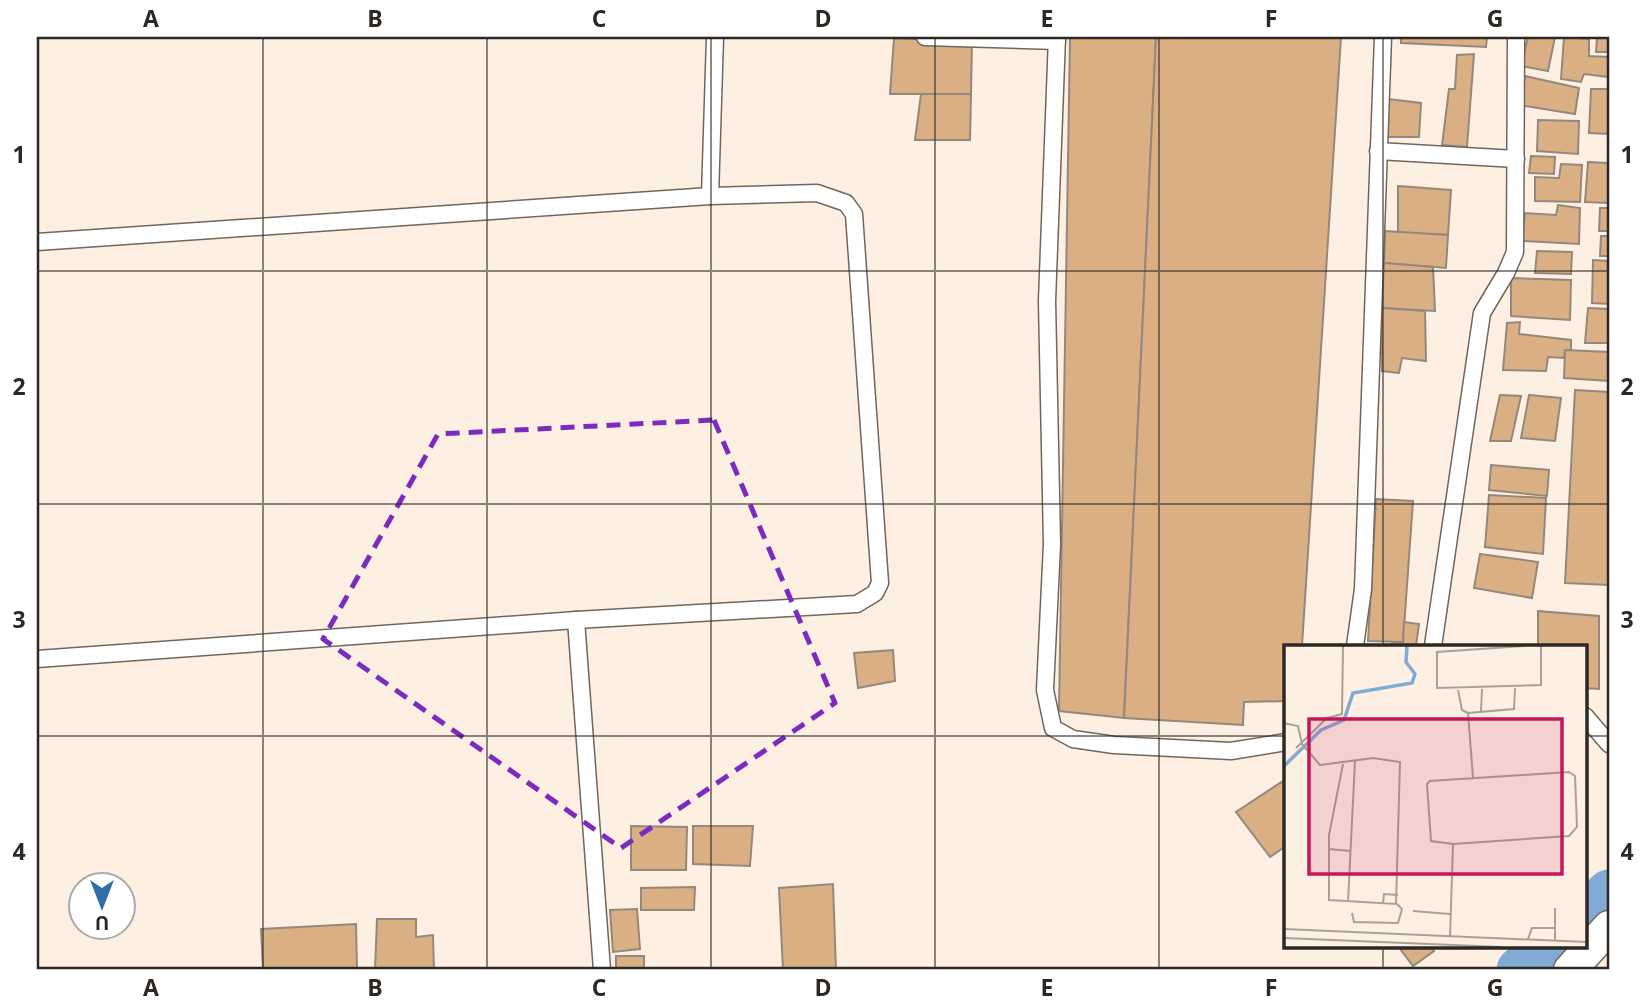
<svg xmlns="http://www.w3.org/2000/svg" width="1646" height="1007" font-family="'Open Sans',sans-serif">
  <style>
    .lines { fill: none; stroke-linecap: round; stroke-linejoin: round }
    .river { stroke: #81abd4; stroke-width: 47 }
    .building { fill: #daaf84; stroke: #94887d; stroke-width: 2 }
    .lane-casing { stroke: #72665c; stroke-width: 19 }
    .street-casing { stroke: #72665c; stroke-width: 35 }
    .lane { stroke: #fff; stroke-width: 16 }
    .street { stroke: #fff; stroke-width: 32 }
    .marked { fill: none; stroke: #7b2cbf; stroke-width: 5; stroke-dasharray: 14 9; stroke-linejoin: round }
    .grid { fill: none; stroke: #2d2824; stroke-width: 2; stroke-opacity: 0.55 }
    .inset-river { fill: none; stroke: #81abd4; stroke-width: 3.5 }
    .inset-road { fill: none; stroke: #aaa097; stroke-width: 2 }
    .view { fill: #c2185b; fill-opacity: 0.15; stroke: #c2185b; stroke-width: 3.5 }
    .inset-edge { fill: none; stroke: #2d2824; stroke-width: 3.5 }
    .neatline { fill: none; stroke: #2d2824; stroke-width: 2.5 }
    .grid-label { font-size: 23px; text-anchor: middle; font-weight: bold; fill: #2d2824 }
  </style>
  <rect width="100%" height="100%" fill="#fdf0e3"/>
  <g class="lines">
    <g class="river">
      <path d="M1585,917L1609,893"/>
      <path d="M1520,970L1552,946"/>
    </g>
  </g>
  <g class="building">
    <path d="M1070,37H1156L1124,718L1059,711Z"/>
    <path d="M1156,37H1341L1302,646H1286V701L1244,702L1243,725L1124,718Z"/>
    <path d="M1401,37H1487L1486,47L1401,43Z"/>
    <path d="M1528,37H1555L1548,71L1521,66Z"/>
    <path d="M1564,37L1589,39V56L1609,57V77L1584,74L1581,82L1561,79Z"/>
    <path d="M1597,37H1609V52H1596Z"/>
    <path d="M894,38L972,42L971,94H890Z"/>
    <path d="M1474,54L1467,147L1442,145L1449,89H1455L1457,55Z"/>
    <path d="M1525,76L1579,88L1575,114L1520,105Z"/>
    <path d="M1591,89H1609V134L1589,133Z"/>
    <path d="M921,94H971L970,140H915Z"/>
    <path d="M1388,99L1421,103L1419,137H1387Z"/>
    <path d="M1538,120L1579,121L1578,154L1537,151Z"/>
    <path d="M1531,156L1555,157L1554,174L1529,173Z"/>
    <path d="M1588,162L1609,163V203L1585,202Z"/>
    <path d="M1561,164L1582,165L1580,202L1535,201V177L1559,178Z"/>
    <path d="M1398,186L1451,190L1448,235L1398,233Z"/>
    <path d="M1558,205L1580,208L1579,244L1522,241L1525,213L1556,215Z"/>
    <path d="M1600,208H1609V231H1599Z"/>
    <path d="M1385,231L1448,235L1446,268L1384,263Z"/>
    <path d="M1601,236H1609V256H1600Z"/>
    <path d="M1537,251L1572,252L1571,274L1535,273Z"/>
    <path d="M1593,260L1609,261V304L1592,303Z"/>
    <path d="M1384,263L1433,267L1435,311L1382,308Z"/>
    <path d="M1511,278L1571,280L1570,320L1511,316Z"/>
    <path d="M1382,308L1425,311L1426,361L1402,358L1399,373L1382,371Z"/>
    <path d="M1588,308L1609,309V343H1585Z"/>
    <path d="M1520,322L1519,334L1571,340V350H1565L1564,358L1548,357L1546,371L1503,370L1507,323Z"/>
    <path d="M1565,350L1609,352V381L1564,378Z"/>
    <path d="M1575,390L1609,392V585L1565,583Z"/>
    <path d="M1500,395L1521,396L1511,441H1490Z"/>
    <path d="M1529,395L1561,398L1555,441L1521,438Z"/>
    <path d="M1491,465L1549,470L1547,496L1489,490Z"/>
    <path d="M1489,495L1546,498L1543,554L1485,547Z"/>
    <path d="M1376,499L1413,501L1403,642L1368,641Z"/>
    <path d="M1480,554L1538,562L1532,598L1474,588Z"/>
    <path d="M1538,611L1599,616V689L1585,688V646H1538Z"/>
    <path d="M1404,622L1419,624L1416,646H1392V642H1403Z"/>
    <path d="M893,650L895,681L858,688L854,653Z"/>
    <path d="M1286,779V846L1270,857L1236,812Z"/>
    <path d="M631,826L687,827L686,870H631Z"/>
    <path d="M693,826H753L750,866L693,864Z"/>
    <path d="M833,884L836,970H783L779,888Z"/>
    <path d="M695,887L694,910H641V888Z"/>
    <path d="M637,909L640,949L613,952L610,910Z"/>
    <path d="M377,919H416V937L433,935L434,970H375Z"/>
    <path d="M356,924L357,970H263L261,929Z"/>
    <path d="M1398,946H1429L1434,951L1413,966Z"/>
    <rect x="616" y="956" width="28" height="14"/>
  </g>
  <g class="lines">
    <defs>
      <g id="lane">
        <path d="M925,37L1057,41"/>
        <path d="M1057,37L1047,301L1052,544L1045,690L1053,728L1073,739L1114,745L1231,751L1286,742"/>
        <path d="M1378,151L1516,159"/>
        <path d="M710,196L715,37"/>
        <path d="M37,242L710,196L817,193L846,203L854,214L880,583L875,593L857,604L576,620L37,659"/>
        <path d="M576,620L602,970"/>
        <path d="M1355,646L1363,589L1383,37"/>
        <path d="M1433,646L1482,313L1506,273L1515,252L1516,37"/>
        <path d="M1585,716L1609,744"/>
      </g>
      <path id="street" d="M1570,970L1609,927"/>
    </defs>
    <use href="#lane" class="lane-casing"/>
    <use href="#street" class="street-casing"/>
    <use href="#lane" class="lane"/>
    <use href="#street" class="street"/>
  </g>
  <path class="marked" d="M714,420L835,703L621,848L323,639L438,434Z"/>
  <path class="grid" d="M263,37V970M487,37V970M711,37V970M935,37V970M1159,37V970M1383,37V646M37,271H1609M37,504H1609M37,736H1286M1585,736H1609M1383,946V970"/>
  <g transform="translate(1284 645)">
    <rect width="303" height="303" fill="#fdf0e3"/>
    <path class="inset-river" d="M0,121L37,85L60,75L69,48L128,38L131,29L122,17L123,1"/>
    <path class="inset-road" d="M240,1L153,7V43L257,40V1M174,45L178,65L184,68L189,133M197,66L198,44M184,68L230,64L231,43M0,78L14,81L18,99L36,120L89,113L116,117L112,259L45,255V190L59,119M12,103L43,73L58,69L59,1M285,127L291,131L293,182L285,191L169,199L147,196L143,139L146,136ZM45,204L66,206M64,257L71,116M99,259L100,249L114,250M271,263V296M129,266L166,269M68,268L70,277L114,278L118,264L113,259M0,284L303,297M166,292L169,199M0,293L218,302M244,294L248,283H270"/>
    <path class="view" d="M25,74H278V229H25Z"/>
    <rect width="303" height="303" class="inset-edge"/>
  </g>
  <rect width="1646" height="1007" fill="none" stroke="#ffffff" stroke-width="77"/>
  <g transform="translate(102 906) rotate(180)"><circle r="33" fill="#ffffff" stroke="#aba9a7" stroke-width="2"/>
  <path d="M0-5L12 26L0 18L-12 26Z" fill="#306ea5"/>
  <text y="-10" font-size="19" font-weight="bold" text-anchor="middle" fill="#2d2824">U</text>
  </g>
  <rect x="38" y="38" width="1570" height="930" class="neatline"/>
  <g class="grid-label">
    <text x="151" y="27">A</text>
    <text x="375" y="27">B</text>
    <text x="599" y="27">C</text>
    <text x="823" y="27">D</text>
    <text x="1047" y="27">E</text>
    <text x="1271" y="27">F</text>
    <text x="1495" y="27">G</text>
    <text x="19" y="163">1</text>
    <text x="1627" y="163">1</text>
    <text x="19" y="395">2</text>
    <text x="1627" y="395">2</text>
    <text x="19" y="628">3</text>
    <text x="1627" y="628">3</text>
    <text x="19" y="860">4</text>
    <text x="1627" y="860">4</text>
    <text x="151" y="996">A</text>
    <text x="375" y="996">B</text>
    <text x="599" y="996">C</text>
    <text x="823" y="996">D</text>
    <text x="1047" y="996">E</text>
    <text x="1271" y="996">F</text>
    <text x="1495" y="996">G</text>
  </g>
</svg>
